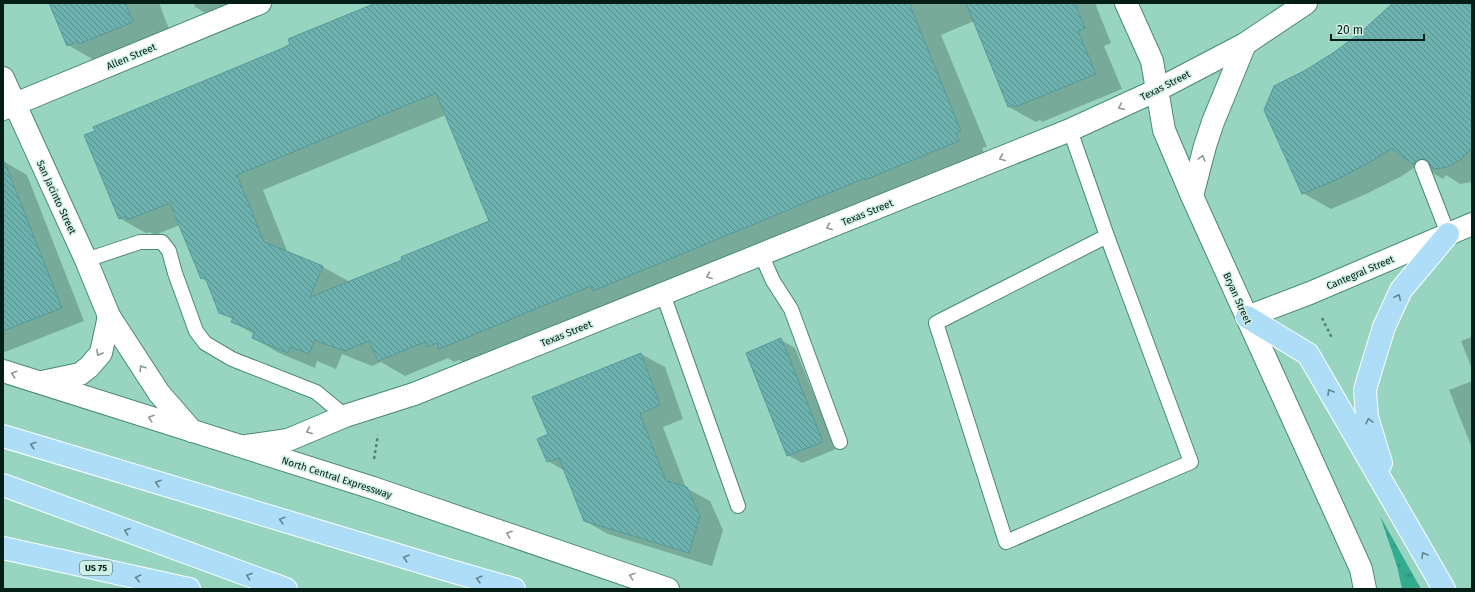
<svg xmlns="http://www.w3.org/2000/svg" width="1475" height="592" font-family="'Fira Sans',sans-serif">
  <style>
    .grass { fill: url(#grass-tufts) }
    .shadow { fill: #0003; fill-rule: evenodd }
    .building { fill: url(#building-back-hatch); stroke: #569a98; fill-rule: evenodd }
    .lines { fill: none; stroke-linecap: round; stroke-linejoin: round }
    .lane-casing { stroke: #4b8876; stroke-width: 16 }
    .street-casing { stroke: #4b8876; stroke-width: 24 }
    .secondary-casing { stroke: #4b8876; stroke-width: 24 }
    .highway-casing { stroke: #fff; stroke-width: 24 }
    .path { stroke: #538072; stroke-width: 2.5; stroke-dasharray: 3 3; stroke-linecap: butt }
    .lane { stroke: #fff; stroke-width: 14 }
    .street { stroke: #fff; stroke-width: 22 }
    .secondary { stroke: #fff; stroke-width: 22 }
    .highway { stroke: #aeddf7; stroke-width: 22 }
    .oneway { stroke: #8e9996 }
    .oneway2 { stroke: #628792 }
    .labels { text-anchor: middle; stroke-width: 3; stroke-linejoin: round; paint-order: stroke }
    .shield { fill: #d0efe4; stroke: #415c54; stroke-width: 1 }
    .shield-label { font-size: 9px; font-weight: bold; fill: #041d16 }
    .street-label { font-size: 10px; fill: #041d16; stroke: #d0efe4 }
  </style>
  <defs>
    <pattern id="grass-tufts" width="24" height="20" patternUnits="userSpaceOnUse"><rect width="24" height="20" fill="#33ac8e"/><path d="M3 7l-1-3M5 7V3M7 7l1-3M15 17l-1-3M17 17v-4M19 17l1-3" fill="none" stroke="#298b73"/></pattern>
    <pattern id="building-back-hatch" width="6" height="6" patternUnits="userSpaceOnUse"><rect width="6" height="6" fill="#6eb2b0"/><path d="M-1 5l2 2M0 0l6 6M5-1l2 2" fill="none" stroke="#58908e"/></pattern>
  </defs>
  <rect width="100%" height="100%" fill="#97d5c1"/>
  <path class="grass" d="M1380,516L1421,589H1402L1397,566Z"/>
  <g class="shadow">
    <path d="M51,3H159L169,29L94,60L68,45Z"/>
    <path d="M194,3H245L221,22L195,7Z"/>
    <path d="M378,3H1095L1111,43L1104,46L1122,89L1042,122L1040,120L1036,122L1009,107L974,21L941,35L987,147L982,148L985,156L467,364L459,360L454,362L448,358L405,376L381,362L372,366L342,354L336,369L317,361L315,368L279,353L253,338L254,334L233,322L234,320L220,312L208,282L201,278L180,225L155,235L150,232L146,233L119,218L284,49ZM446,115L490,222L403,261L350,282L323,267L288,253L263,190Z"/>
    <path d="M1394,3H1472V182L1460,184L1446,175L1443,179L1418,165L1402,176L1366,194L1331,209L1303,193L1305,72L1334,54L1361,33Z"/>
    <path d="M3,161L27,175L84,321L5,352L3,351Z"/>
    <path d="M1472,337V369L1461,341Z"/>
    <path d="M781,340L795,348L836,449L802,463L788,455Z"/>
    <path d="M641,354L665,367L683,419L663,427L686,488L710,501L723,530L712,566L608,534L585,521L565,471L548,461L549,435Z"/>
    <path d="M1472,381V448L1449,390Z"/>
  </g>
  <g class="building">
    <path d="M49,3H125L133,22L79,44L78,41L67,46Z"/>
    <path d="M376,3H909L961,131L956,133L959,141L865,180V178L593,291L591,286L439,349L437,343L427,347L425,342L378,361L369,341L344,351L315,340L309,354L291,347L288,353L252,338L254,331L231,322L233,318L219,313L205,277L201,279L170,203L127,220L126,216L119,219L84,135L95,131L93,127L283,48L290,44L288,39ZM436,93L489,221L401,257L402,260L310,297L323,266L264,242L237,175Z"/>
    <path d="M966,3H1075L1085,28L1078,31L1096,74L1015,107L1014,105L1008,107Z"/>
    <path d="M1393,3H1472V148L1459,161L1447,167L1435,169L1432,168L1428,161L1424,159H1419L1414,164L1411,163L1392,148L1374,160L1338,179L1302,194L1264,110L1274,86L1304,71L1333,53L1360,33Z"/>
    <path d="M3,163H5L62,308L3,331Z"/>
    <path d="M781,338L823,442L787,456L746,353Z"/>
    <path d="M641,353L660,405L640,414L666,481L687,487L700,516L689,553L584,521L559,458L547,462L537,439L548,434L532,397Z"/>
  </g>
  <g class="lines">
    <defs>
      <g id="lane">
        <path d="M1070,130L1107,236L1191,462L1006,542L936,323L1107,236"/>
        <path d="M1422,167L1448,234"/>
        <path d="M761,254L773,281L791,309L840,442"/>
        <path d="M86,260L140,242H162L169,251L175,273L196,331L205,343L232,359L316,392L345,416"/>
        <path d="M663,294L738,506"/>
      </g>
      <g id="street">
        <path d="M1126,3L1152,61L1157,90"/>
        <path d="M3,78L86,260L109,316"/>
        <path d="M3,109L260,3"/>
        <path d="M1247,317L1310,293L1472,224"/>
        <path d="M414,394L1070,130L1157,90L1245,44L1306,3"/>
      </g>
      <g id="secondary">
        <path d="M1157,90L1164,130L1192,196L1361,569L1365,589"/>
        <path d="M1192,196L1205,146L1213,122L1245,44"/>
        <path d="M109,316L159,393L192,431"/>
        <path d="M3,371L373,488L668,589"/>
        <path d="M42,382L80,374L89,367L101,353L109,316"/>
        <path d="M246,446L288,440L345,416L414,394"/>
      </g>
      <g id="highway">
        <path d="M1247,317L1308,354L1444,589"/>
        <path d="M3,436L444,569L514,589"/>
        <path d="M1381,463L1367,417L1365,390L1369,376L1384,327L1401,290L1448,234"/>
        <path d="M3,485L286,589"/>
        <path d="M3,548L189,589"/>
      </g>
    </defs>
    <use href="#lane" class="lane-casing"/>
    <use href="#street" class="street-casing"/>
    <use href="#secondary" class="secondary-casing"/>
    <use href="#highway" class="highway-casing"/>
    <g class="path">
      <path d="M1322,318L1332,338"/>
      <path d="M374,459L378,435"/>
    </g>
    <use href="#lane" class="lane"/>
    <use href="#street" class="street"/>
    <use href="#secondary" class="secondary"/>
    <use href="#highway" class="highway"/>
  </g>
  <defs><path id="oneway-chevron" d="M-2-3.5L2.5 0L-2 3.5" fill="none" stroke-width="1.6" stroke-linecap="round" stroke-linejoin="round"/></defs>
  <g class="oneway">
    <use href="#oneway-chevron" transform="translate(1121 107) rotate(156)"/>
    <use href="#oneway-chevron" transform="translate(1002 158) rotate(158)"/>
    <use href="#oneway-chevron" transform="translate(1202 158) rotate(-75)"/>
    <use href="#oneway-chevron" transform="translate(829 227) rotate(158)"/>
    <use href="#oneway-chevron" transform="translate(709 276) rotate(158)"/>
    <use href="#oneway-chevron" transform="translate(99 353) rotate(119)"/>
    <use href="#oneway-chevron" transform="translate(142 368) rotate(-123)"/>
    <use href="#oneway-chevron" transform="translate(14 374) rotate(-163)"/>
    <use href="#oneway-chevron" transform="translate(151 418) rotate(-162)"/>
    <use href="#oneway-chevron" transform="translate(309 431) rotate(158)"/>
    <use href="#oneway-chevron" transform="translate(509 534) rotate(-161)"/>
    <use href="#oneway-chevron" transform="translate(632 576) rotate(-161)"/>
  </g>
  <g class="oneway2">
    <use href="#oneway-chevron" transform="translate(1398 297) rotate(-65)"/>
    <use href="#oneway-chevron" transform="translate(1330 392) rotate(-120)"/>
    <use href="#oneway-chevron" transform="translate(1369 421) rotate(-104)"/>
    <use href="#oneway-chevron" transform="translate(33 445) rotate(-163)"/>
    <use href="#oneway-chevron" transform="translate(158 483) rotate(-163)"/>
    <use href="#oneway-chevron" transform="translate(282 520) rotate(-163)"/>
    <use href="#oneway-chevron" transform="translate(127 531) rotate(-160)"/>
    <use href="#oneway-chevron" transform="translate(1424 555) rotate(-120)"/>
    <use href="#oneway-chevron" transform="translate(406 558) rotate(-163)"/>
    <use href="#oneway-chevron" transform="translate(249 576) rotate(-160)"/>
    <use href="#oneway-chevron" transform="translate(138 578) rotate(-168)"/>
    <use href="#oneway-chevron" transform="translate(479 579) rotate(-164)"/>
  </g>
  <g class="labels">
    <rect class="shield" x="80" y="561" width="32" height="14" rx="3"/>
    <g class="shield-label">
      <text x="96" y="571">US 75</text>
    </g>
    <g class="street-label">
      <text transform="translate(131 56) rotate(-23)" y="4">Allen Street</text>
      <text transform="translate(1165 85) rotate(-27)" y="4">Texas Street</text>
      <text transform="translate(57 197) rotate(65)" y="4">San Jacinto Street</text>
      <text transform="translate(867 212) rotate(-22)" y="4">Texas Street</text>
      <text transform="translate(1360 272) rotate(-23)" y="4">Cantegral Street</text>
      <text transform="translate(1238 298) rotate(66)" y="4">Bryan Street</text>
      <text transform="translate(566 333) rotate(-22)" y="4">Texas Street</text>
      <text transform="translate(337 477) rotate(18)" y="4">North Central Expressway</text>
    </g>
  </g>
  <rect width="1475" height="592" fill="none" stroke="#041d16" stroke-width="8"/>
  <path d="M1331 34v6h93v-6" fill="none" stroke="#041d16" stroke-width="2"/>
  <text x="1337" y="34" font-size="12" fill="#041d16" stroke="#d0efe4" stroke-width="3" paint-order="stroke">20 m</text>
</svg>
